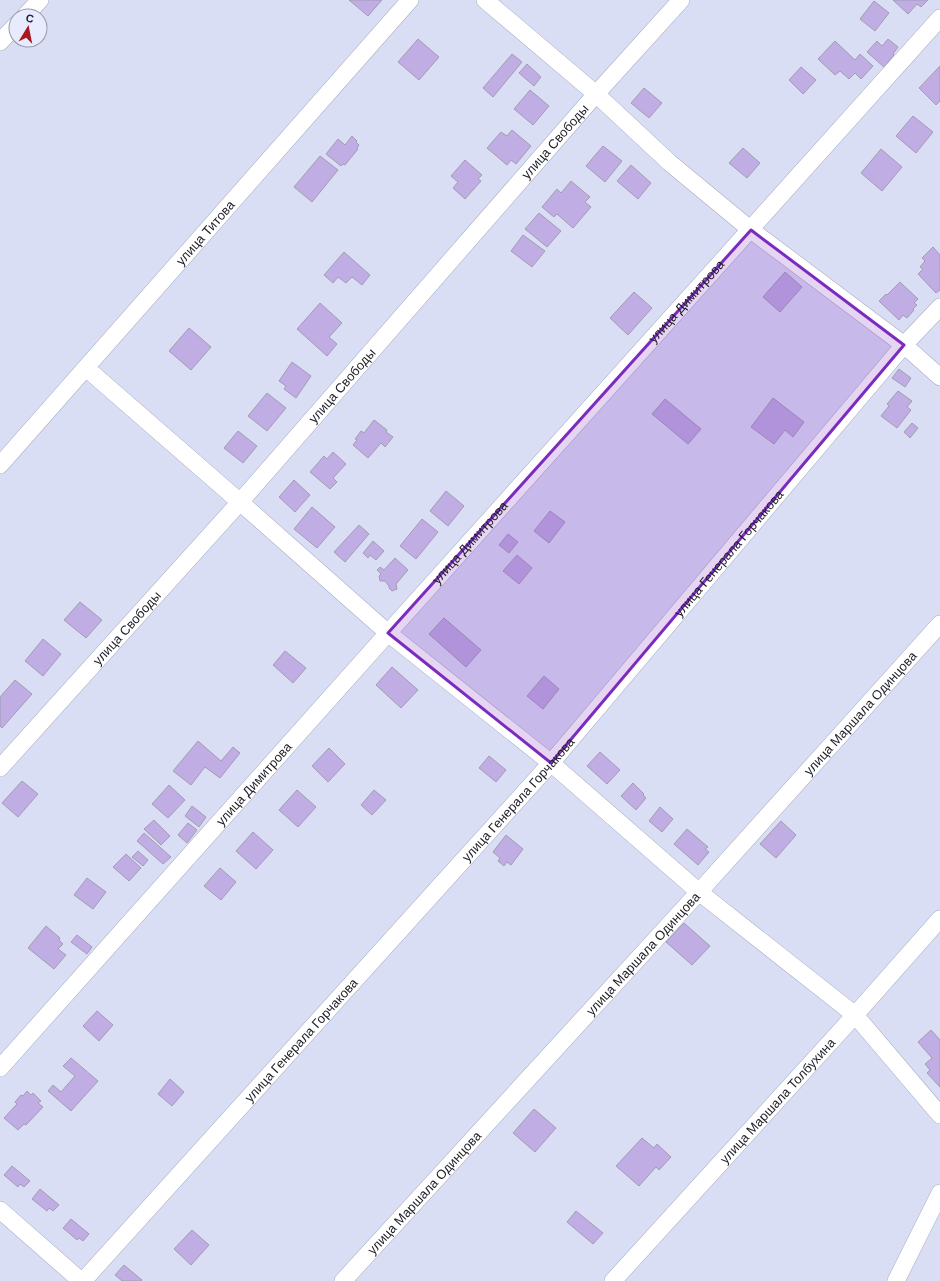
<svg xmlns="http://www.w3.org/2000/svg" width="940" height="1281" font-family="'DM Sans',sans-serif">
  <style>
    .building { fill: #bfade4; stroke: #a39cb2 }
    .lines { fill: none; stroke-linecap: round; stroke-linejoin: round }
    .minor-casing { stroke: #a7abc1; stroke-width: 18 }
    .minor { stroke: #fff; stroke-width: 17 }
    .marked { fill: #7b2cbf; fill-opacity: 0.2; stroke: #7b2cbf; stroke-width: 3; stroke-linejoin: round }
    .labels { text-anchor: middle; stroke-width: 4; stroke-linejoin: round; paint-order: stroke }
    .street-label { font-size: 13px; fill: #1d1e26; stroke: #e8ebfe }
  </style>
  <rect width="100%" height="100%" fill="#dadef5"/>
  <g class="building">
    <path d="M349,0H382L368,16Z"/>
    <path d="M893,0H928L921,7L917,4L908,14Z"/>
    <path d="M874,1L889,13L875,31L860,19Z"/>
    <path d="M418,39L439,57L419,80L398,62Z"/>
    <path d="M888,39L898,47L893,54L894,55L884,67L867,52L877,41L882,46Z"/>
    <path d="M835,41L855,60L860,54L873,66L861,79L855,73L849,79L840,71L835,75L818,59Z"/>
    <path d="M512,54L522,62L493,97L483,88Z"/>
    <path d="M527,64L541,77L534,86L519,73Z"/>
    <path d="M940,66V101L936,105L919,88Z"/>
    <path d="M801,67L816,80L803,94L789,80Z"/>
    <path d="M644,88L662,103L649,118L631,103Z"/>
    <path d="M530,90L549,106L533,125L514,109Z"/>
    <path d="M913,116L933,132L916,153L896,136Z"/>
    <path d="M512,130L531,146L516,164L511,160L507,165L487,148L501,132L507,136Z"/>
    <path d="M352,136L357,141L356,142L359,145L357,148L358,149L345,165L343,164L341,166L326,154L338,139L345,145Z"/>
    <path d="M603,146L622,161L605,182L586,166Z"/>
    <path d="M743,148L760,163L747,178L729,163Z"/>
    <path d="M881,149L902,167L882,191L861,173Z"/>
    <path d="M320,156L338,170L312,202L294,187Z"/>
    <path d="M465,160L482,175L478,179L481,181L465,199L453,188L458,182L451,176Z"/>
    <path d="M631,165L651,183L638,199L617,181Z"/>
    <path d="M571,181L590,197L585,202L591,207L573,228L557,214L554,217L542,207L557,189L561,193Z"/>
    <path d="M539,213L561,231L547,247L525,229Z"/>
    <path d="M523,235L545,251L532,267L511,251Z"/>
    <path d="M933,247L940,255V290L936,293L918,274L923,269L920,267L925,261L922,258Z"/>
    <path d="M344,252L370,275L362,285L352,277L346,283L338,277L333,283L324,275Z"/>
    <path d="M785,272L802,287L780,312L763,297Z"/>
    <path d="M900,282L918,299L914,303L917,305L913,309L914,310L907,318L903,315L899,320L879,301L886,294L887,295Z"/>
    <path d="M634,292L652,308L628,335L610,318Z"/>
    <path d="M320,303L342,323L329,337L337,344L327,356L297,329Z"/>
    <path d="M189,328L211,347L191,370L169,351Z"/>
    <path d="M292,362L311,376L296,398L284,389L286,386L279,381Z"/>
    <path d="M899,369L911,378L905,387L892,378Z"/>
    <path d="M898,391L912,401L907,407L911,410L897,428L881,416L889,406L887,404Z"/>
    <path d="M267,393L286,408L267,431L248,416Z"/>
    <path d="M773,398L804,422L793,437L785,430L774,444L751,427Z"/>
    <path d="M665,399L701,429L688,444L652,414Z"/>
    <path d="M374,420L387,430L386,432L393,437L385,447L381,443L368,458L353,445L357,440L355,439L361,431L364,433Z"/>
    <path d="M912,423L918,428L910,438L904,432Z"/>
    <path d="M238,431L257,446L243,463L224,448Z"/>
    <path d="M333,452L346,464L333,478L337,482L330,489L310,472L324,456L327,459Z"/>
    <path d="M294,480L310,495L295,512L279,497Z"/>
    <path d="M446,491L464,506L448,526L430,511Z"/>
    <path d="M312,507L335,527L317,548L294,529Z"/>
    <path d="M550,511L565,522L549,543L534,531Z"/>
    <path d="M422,519L438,532L416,559L400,546Z"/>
    <path d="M359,525L369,534L345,562L334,552Z"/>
    <path d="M508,534L518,542L509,553L499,545Z"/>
    <path d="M373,541L384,551L376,560L370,555L368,558L363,553Z"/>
    <path d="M517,555L532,568L519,584L503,571Z"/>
    <path d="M395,558L408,570L396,584L397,589L392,591L389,588V586L385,581H380L379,576L381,574L377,570L380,567L384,570Z"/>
    <path d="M80,602L102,620L86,638L64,620Z"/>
    <path d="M444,618L481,650L466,667L429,634Z"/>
    <path d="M43,639L61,654L43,676L25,661Z"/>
    <path d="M285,651L306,668L293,683L273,665Z"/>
    <path d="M392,667L418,690L401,708L376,685Z"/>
    <path d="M544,676L559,689L543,709L527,696Z"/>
    <path d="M15,680L32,694L2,728L0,726V697Z"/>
    <path d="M198,741L221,761L233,747L240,753L220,778L205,767L191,785L173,771Z"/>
    <path d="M329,748L345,764L328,782L312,766Z"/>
    <path d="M600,752L620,770L607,784L587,766Z"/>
    <path d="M489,756L506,770L496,782L479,768Z"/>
    <path d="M22,781L38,794L18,817L2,803Z"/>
    <path d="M633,783L644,794L643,795L646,798L636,810L621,796Z"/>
    <path d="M169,785L185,800L168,818L152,804Z"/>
    <path d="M297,790L316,807L298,827L279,810Z"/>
    <path d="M374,790L386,800L372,815L361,805Z"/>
    <path d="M192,806L206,817L199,827L185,816Z"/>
    <path d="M660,807L673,819L662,832L649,821Z"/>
    <path d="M154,820L170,836L161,845L144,829Z"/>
    <path d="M781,821L796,835L776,858L760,844Z"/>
    <path d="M188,823L197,830L187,843L178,835Z"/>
    <path d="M687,829L708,847L705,849L709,852L698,865L674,844Z"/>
    <path d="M253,832L273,850L256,869L236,851Z"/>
    <path d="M144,833L171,857L163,864L137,841Z"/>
    <path d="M506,835L523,849L511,865L507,862L504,866L498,861L500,858L493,852Z"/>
    <path d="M138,851L148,860L143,866L132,857Z"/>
    <path d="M126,854L141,868L129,881L113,867Z"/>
    <path d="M220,868L236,882L221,900L204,886Z"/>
    <path d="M87,878L106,892L93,909L74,895Z"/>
    <path d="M684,923L710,946L692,965L666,942Z"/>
    <path d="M46,926L60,938L59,940L63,944L58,949L66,955L54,969L28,948Z"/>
    <path d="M77,935L92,947L87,954L71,942Z"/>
    <path d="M97,1011L113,1025L99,1041L83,1026Z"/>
    <path d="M931,1030L940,1040V1087L927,1073L930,1070L925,1064L932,1058L918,1042Z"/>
    <path d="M71,1058L98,1081L71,1111L48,1091L53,1085L61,1092L75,1076L63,1066Z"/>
    <path d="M170,1079L184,1092L172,1106L158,1094Z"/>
    <path d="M27,1091L31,1095L33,1093L41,1101L38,1103L43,1107L26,1125L24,1124L18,1130L4,1118L17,1104L15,1102L21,1095L23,1096Z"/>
    <path d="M534,1109L556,1128L535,1152L513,1133Z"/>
    <path d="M642,1138L654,1148L657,1144L671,1157L659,1170L656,1167L639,1186L616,1166Z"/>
    <path d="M12,1166L30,1181L24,1187L20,1184L18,1187L4,1175Z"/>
    <path d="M40,1189L59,1205L53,1211L49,1208L47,1211L32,1199Z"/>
    <path d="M576,1211L603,1233L593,1244L567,1222Z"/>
    <path d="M71,1219L89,1234L83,1241L79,1238L77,1240L63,1228Z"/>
    <path d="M192,1230L209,1245L191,1265L174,1249Z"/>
    <path d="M124,1265L142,1280L141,1281H122L115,1275Z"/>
  </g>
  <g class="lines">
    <defs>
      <g id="minor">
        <path d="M485,0L596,94L670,163L751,230L904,345L940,377"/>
        <path d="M25,16L40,0"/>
        <path d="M0,42L16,25"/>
        <path d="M86,368L240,502L388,633L551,763L699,892L855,1015L940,1115"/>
        <path id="s1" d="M0,465L410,0"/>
        <path id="s2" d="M0,768L240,502L596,94L681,0"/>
        <path id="s3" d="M0,1068L388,633L940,18"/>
        <path d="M0,1210L81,1281"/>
        <path id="s4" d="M83,1281L551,763L904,345L940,307"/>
        <path id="s5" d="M343,1281L699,892L940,624"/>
        <path id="s6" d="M613,1281L855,1015L940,919"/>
        <path d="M896,1281L940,1193"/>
      </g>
    </defs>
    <use href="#minor" class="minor-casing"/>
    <use href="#minor" class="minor"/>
  </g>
  <path class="marked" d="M751,230L904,345L551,763L388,633Z"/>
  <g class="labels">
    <g class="street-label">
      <text dy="5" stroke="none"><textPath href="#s2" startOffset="837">улица Свободы</textPath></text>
      <text dy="5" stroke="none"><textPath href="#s1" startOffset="310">улица Титова</textPath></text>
      <text dy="5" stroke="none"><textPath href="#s3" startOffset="1029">улица Димитрова</textPath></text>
      <text dy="5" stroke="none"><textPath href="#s2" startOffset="513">улица Свободы</textPath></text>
      <text dy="5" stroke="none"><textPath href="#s3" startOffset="705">улица Димитрова</textPath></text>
      <text dy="5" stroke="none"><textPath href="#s4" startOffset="973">улица Генерала Горчакова</textPath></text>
      <text dy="5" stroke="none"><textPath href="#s2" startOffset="189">улица Свободы</textPath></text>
      <text dy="5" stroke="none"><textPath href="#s5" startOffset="768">улица Маршала Одинцова</textPath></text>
      <text dy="5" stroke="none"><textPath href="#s3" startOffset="381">улица Димитрова</textPath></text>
      <text dy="5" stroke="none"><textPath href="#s4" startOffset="649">улица Генерала Горчакова</textPath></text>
      <text dy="5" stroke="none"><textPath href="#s5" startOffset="444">улица Маршала Одинцова</textPath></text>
      <text dy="5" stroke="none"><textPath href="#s4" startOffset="325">улица Генерала Горчакова</textPath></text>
      <text dy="5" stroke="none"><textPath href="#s6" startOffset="244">улица Маршала Толбухина</textPath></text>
      <text dy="5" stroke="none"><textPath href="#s5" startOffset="120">улица Маршала Одинцова</textPath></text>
    </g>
  </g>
  <g transform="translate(28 28) rotate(10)"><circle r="19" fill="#e8ebfe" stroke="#9799a8"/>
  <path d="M0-3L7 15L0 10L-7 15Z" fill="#ab171e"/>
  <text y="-6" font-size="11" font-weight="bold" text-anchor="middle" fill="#1d1e26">С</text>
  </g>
</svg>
